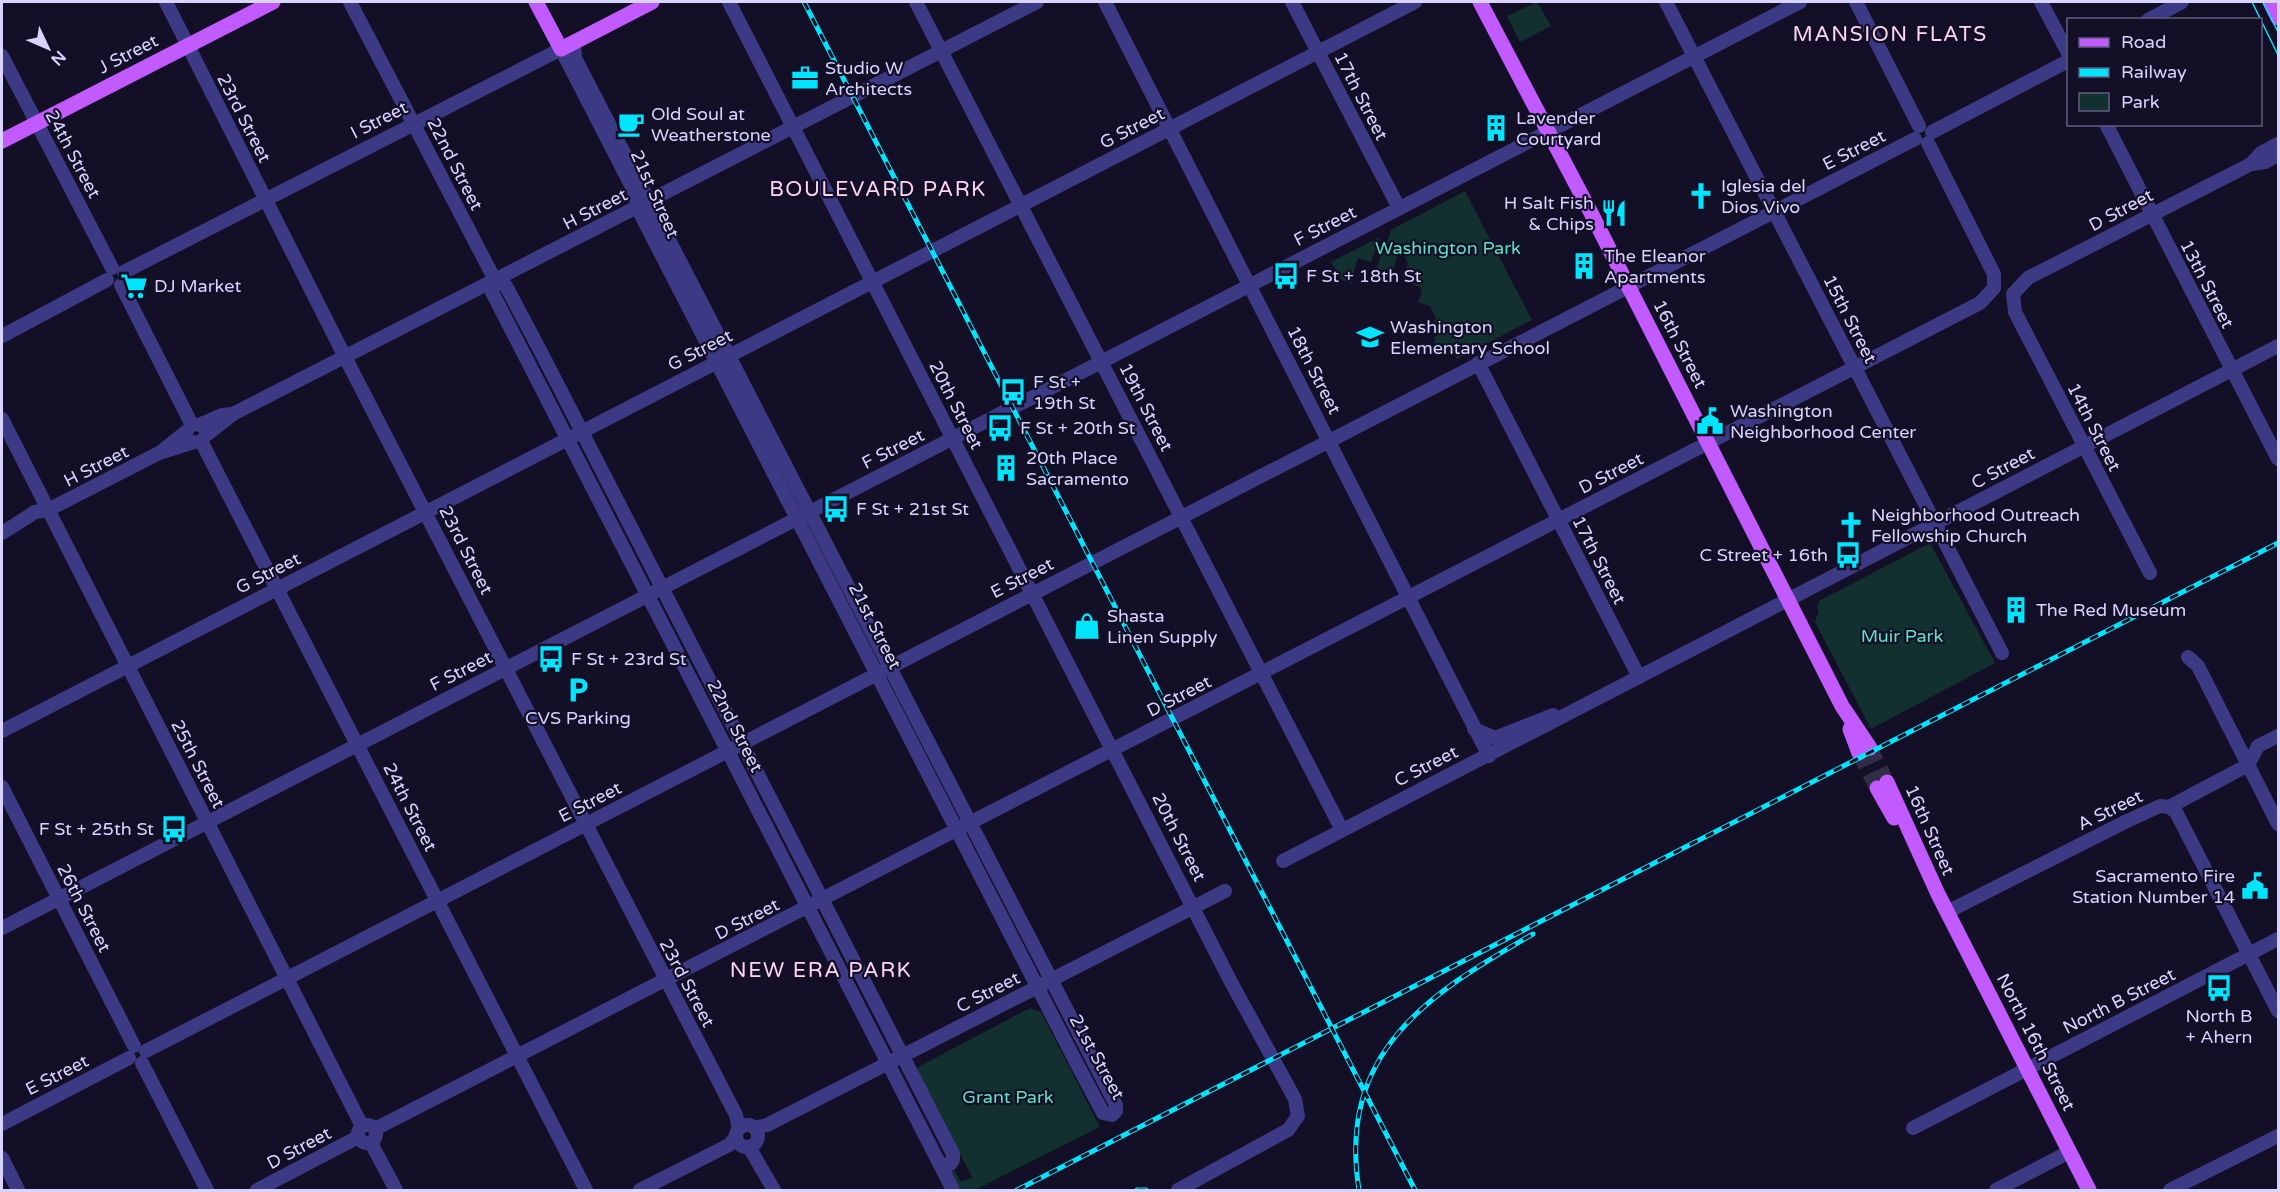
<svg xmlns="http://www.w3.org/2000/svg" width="2280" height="1192" font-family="'Varela Round',sans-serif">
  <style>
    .green { fill: #12302f }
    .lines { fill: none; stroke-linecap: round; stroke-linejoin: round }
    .major-tunnel { stroke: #312d47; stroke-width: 15; stroke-dasharray: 15 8; stroke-linecap: butt }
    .minor { stroke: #3d3a85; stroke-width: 14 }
    .major { stroke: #c25bff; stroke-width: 15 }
    .tram { stroke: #00e5ff; stroke-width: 1.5 }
    .rail-casing { stroke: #00e5ff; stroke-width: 5 }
    .rail { stroke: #130f26; stroke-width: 3; stroke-dasharray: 9; stroke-linecap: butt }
    .labels { text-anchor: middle; stroke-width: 4.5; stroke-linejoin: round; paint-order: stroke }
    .street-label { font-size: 18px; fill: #d9d4ff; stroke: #130f26 }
    .poi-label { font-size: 18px; fill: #d9d4ff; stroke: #130f26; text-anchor: start }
    .park-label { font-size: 18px; fill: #5fe0c0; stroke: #130f26 }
    .quarter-label { font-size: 21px; letter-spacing: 1.5px; fill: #ffd6f0; stroke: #130f26 }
  </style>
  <rect width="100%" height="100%" fill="#130f26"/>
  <g class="green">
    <path d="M1537,2L1551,26L1520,42L1507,16Z"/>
    <path d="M1465,191L1532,320L1457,359L1451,351L1435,346L1434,337L1441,333L1434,320L1436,318L1430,306L1418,302L1422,291L1420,287L1403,281L1408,263L1404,255L1385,248L1391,230Z"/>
    <path d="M1380,237L1371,262L1358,258L1351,283L1342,280L1331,262Z"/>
    <path d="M1383,249L1398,254L1391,278L1375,273Z"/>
    <path d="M1930,543L1995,663L1871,729L1815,622L1819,610L1817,608L1819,601Z"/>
    <path d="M1030,1008L1041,1012L1100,1127L975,1190H953L951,1171H955L961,1182L972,1177L916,1068Z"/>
  </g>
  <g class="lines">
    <g class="major-tunnel">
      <path d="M1870,748L1887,782"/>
      <path d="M1859,753L1877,788"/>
    </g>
    <g class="minor">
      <path d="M166,2L345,357L736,1115L739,1129"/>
      <path d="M350,2L495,280L506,286L542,354L953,1154V1160L950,1164L941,1165L938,1161"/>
      <path d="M729,2L1232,984L1295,1099L1298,1116L1288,1130L1178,1190"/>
      <path d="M916,2L1342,830"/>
      <path d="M1105,2L1489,756"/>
      <path d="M1292,2L1399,208"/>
      <path d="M1666,2L2002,653"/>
      <path d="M1856,2L1919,126"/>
      <path d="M2041,2L2068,53"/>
      <path d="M2148,20L2182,2"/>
      <path d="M2,56L112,268"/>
      <path d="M2106,124L2278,459"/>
      <path d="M1932,132L2068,61"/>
      <path d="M2251,164L2261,153L2278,144"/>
      <path d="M124,272L561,49L633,189L641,215L1077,1064L1103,1113L1112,1115L1116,1111V1105L575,58L574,42"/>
      <path d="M495,280L492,292L952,1188"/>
      <path d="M121,285L192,425"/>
      <path d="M2,336L107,280"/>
      <path d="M1478,363L1639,677"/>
      <path d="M2,419L362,1126"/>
      <path d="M199,425L222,415L233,414"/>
      <path d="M205,436L233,414L1037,2"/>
      <path d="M201,441L586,1190"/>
      <path d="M161,452L187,431"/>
      <path d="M2,533L35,512L48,510L159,453L194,442"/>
      <path d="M2150,573L2015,312L2013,294L2028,278L2251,164L2265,162L2278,155"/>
      <path d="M2188,657L2198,666L2278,824"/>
      <path d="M1474,729L1495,738L1553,715"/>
      <path d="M2,731L1415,2"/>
      <path d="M2,787L134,1046"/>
      <path d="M2169,807L2176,812L2278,1011"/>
      <path d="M1283,861L2278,346"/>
      <path d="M1947,912L2127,821L2160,806L2169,807L2248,765L2258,746L2278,736"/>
      <path d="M2,928L1800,2"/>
      <path d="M146,1051L1915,139"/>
      <path d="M142,1063L207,1190"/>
      <path d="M2,1124L129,1058"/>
      <circle cx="367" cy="1134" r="9"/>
      <circle cx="747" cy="1136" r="11"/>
      <path d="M755,1128L767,1125L1225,891"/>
      <path d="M1913,1128L2278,939"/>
      <path d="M375,1129L1980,303L1994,288V274L1928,143"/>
      <path d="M371,1143L396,1190"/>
      <path d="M749,1147L774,1190"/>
      <path d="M2,1158L18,1190"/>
      <path d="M257,1190L358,1137"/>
      <path d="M640,1190L729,1145L736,1137"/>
      <path d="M1996,1190L2069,1152"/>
      <path d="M2170,1190L2278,1136"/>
    </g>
    <g class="major">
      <path d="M536,2L561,49L652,2"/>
      <path d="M1480,2L1589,209L1842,706L1870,748"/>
      <path d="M2270,2L2278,18"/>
      <path d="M2,141L273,2"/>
      <path d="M1850,729L1859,753"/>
      <path d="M1887,782L1938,894L2089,1190"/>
      <path d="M1877,788L1894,818"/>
    </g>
    <g class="tram">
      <path d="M2252,2L2278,55"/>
      <path d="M2263,2L2278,32"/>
    </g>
    <defs>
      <g id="rail">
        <path d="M804,2L1415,1190"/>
        <path d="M1017,1190L2278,543"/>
        <path d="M1137,1190H1146"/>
        <path d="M1359,1190C1337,1052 1428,994 1533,934"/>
      </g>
    </defs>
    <use href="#rail" class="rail-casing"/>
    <use href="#rail" class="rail"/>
  </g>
  <defs>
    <symbol id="office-bare" viewBox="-9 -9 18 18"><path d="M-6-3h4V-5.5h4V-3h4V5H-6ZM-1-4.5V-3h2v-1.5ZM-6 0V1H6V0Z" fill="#00e5ff" stroke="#130f26" stroke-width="2.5" paint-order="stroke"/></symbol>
    <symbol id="cafe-bare" viewBox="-9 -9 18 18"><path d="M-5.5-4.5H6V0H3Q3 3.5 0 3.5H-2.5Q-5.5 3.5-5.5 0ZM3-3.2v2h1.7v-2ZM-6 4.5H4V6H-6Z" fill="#00e5ff" stroke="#130f26" stroke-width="2.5" paint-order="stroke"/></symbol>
    <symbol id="building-bare" viewBox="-9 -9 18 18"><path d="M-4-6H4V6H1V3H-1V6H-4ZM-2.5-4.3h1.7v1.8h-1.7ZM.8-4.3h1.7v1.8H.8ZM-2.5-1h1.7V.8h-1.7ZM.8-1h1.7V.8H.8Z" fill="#00e5ff" stroke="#130f26" stroke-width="2.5" paint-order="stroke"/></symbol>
    <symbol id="church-bare" viewBox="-9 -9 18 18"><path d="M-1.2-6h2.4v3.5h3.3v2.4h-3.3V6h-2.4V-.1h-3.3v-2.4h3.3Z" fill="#00e5ff" stroke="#130f26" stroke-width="2.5" paint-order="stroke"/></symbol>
    <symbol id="restaurant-bare" viewBox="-9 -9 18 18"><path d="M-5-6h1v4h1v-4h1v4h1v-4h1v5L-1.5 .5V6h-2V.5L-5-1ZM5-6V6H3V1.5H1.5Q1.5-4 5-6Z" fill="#00e5ff" stroke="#130f26" stroke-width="2.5" paint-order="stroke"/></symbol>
    <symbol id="bus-bare" viewBox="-9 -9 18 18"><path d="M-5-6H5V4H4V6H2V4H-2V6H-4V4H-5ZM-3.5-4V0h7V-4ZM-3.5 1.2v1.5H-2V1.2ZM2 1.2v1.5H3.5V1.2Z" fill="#00e5ff" stroke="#130f26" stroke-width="2.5" paint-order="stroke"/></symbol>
    <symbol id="supermarket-bare" viewBox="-9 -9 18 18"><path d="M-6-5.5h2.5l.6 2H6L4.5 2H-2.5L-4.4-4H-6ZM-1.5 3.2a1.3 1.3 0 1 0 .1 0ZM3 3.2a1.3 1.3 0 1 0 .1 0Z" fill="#00e5ff" stroke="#130f26" stroke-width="2.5" paint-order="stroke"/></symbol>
    <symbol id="school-bare" viewBox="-9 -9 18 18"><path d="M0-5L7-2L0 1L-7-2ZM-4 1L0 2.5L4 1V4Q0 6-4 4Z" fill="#00e5ff" stroke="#130f26" stroke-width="2.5" paint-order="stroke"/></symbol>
    <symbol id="civic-bare" viewBox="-9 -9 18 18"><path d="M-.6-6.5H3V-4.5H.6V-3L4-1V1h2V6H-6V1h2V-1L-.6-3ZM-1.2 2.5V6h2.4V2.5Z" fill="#00e5ff" stroke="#130f26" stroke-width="2.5" paint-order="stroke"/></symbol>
    <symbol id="shop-bare" viewBox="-9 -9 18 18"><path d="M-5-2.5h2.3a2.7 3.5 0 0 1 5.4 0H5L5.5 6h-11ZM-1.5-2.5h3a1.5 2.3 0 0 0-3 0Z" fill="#00e5ff" stroke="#130f26" stroke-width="2.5" paint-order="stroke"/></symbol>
    <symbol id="parking-bare" viewBox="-9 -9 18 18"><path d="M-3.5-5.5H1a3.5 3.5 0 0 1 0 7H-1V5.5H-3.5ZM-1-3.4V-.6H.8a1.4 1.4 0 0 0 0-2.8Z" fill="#00e5ff" stroke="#130f26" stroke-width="2.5" paint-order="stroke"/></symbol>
  </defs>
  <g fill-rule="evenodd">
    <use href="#office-bare" x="786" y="59" width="38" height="38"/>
    <use href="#cafe-bare" x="612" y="105" width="38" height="38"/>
    <use href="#building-bare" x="1477" y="109" width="38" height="38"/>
    <use href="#church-bare" x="1682" y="177" width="38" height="38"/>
    <use href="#restaurant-bare" x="1595" y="194" width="38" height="38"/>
    <use href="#building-bare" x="1565" y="247" width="38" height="38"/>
    <use href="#bus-bare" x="1267" y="257" width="38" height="38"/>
    <use href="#supermarket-bare" x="115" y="267" width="38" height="38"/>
    <use href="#school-bare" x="1351" y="318" width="38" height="38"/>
    <use href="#bus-bare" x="994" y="373" width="38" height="38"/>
    <use href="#civic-bare" x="1691" y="402" width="38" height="38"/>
    <use href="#bus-bare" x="981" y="409" width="38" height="38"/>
    <use href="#building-bare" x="987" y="449" width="38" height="38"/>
    <use href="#bus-bare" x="817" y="490" width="38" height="38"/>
    <use href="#church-bare" x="1832" y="506" width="38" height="38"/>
    <use href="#bus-bare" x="1829" y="536" width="38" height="38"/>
    <use href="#building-bare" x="1997" y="591" width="38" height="38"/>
    <use href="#shop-bare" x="1068" y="607" width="38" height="38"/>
    <use href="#bus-bare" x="532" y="640" width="38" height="38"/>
    <use href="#parking-bare" x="559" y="671" width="38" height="38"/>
    <use href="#bus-bare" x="155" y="810" width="38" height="38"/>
    <use href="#civic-bare" x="2236" y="867" width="38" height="38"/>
    <use href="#bus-bare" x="2200" y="969" width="38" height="38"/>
  </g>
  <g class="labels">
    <g class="street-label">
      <text transform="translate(128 54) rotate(-27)" y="6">J Street</text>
      <text transform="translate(1361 96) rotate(63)" y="6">17th Street</text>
      <text transform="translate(244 118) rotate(63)" y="6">23rd Street</text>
      <text transform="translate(379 120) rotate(-27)" y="6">I Street</text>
      <text transform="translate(1132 128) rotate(-27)" y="6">G Street</text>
      <text transform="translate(1854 150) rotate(-27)" y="6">E Street</text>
      <text transform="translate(73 154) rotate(62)" y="6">24th Street</text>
      <text transform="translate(455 164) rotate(63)" y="6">22nd Street</text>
      <text transform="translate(655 194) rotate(66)" y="6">21st Street</text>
      <text transform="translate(595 209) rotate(-27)" y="6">H Street</text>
      <text transform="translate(2121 210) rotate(-28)" y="6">D Street</text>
      <text transform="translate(1325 226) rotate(-27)" y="6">F Street</text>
      <text transform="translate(2207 284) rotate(63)" y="6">13th Street</text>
      <text transform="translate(1850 319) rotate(63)" y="6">15th Street</text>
      <text transform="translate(1680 344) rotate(63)" y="6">16th Street</text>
      <text transform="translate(700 350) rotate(-27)" y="6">G Street</text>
      <text transform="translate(1314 370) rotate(63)" y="6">18th Street</text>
      <text transform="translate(956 405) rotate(63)" y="6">20th Street</text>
      <text transform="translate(1146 407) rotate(63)" y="6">19th Street</text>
      <text transform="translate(2094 427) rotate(63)" y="6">14th Street</text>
      <text transform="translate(893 449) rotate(-27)" y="6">F Street</text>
      <text transform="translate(96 466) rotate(-27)" y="6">H Street</text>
      <text transform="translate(2003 468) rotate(-28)" y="6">C Street</text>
      <text transform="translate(1611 473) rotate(-27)" y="6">D Street</text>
      <text transform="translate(466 550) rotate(63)" y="6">23rd Street</text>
      <text transform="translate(1599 560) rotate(63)" y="6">17th Street</text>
      <text transform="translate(268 573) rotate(-27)" y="6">G Street</text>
      <text transform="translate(1022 578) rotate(-27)" y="6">E Street</text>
      <text transform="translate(875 626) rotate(63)" y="6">21st Street</text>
      <text transform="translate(461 671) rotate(-27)" y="6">F Street</text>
      <text transform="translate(1179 696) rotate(-27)" y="6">D Street</text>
      <text transform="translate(735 726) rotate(63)" y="6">22nd Street</text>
      <text transform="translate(198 764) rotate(63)" y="6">25th Street</text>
      <text transform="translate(1426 766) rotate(-27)" y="6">C Street</text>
      <text transform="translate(590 802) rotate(-27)" y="6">E Street</text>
      <text transform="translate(410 807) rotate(63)" y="6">24th Street</text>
      <text transform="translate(2110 810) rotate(-26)" y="6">A Street</text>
      <text transform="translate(1930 830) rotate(66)" y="6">16th Street</text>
      <text transform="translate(1179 837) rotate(63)" y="6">20th Street</text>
      <text transform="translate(84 908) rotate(63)" y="6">26th Street</text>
      <text transform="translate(747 919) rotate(-27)" y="6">D Street</text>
      <text transform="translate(687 983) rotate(62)" y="6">23rd Street</text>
      <text transform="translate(988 992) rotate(-27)" y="6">C Street</text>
      <text transform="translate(2119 1001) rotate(-27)" y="6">North B Street</text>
      <text transform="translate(2036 1042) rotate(63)" y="6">North 16th Street</text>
      <text transform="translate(1097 1057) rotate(61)" y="6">21st Street</text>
      <text transform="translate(57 1075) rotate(-27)" y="6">E Street</text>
      <text transform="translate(299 1148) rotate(-28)" y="6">D Street</text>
    </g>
    <g class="poi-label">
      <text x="825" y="74">Studio W<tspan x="825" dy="21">Architects</tspan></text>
      <text x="651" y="120">Old Soul at<tspan x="651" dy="21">Weatherstone</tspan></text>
      <text x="1516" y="124">Lavender<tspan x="1516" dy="21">Courtyard</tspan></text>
      <text x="1721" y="192">Iglesia del<tspan x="1721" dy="21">Dios Vivo</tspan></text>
      <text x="1594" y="209" text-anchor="end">H Salt Fish<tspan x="1594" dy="21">&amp; Chips</tspan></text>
      <text x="1604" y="262">The Eleanor<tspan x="1604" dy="21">Apartments</tspan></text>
      <text x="1306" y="282">F St + 18th St</text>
      <text x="154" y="292">DJ Market</text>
      <text x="1390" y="333">Washington<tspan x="1390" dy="21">Elementary School</tspan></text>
      <text x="1033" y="388">F St +<tspan x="1033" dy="21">19th St</tspan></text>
      <text x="1730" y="417">Washington<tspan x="1730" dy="21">Neighborhood Center</tspan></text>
      <text x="1020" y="434">F St + 20th St</text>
      <text x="1026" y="464">20th Place<tspan x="1026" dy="21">Sacramento</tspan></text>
      <text x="856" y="515">F St + 21st St</text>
      <text x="1871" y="521">Neighborhood Outreach<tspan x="1871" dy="21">Fellowship Church</tspan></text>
      <text x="1828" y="561" text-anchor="end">C Street + 16th</text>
      <text x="2036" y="616">The Red Museum</text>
      <text x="1107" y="622">Shasta<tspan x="1107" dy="21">Linen Supply</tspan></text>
      <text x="571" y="665">F St + 23rd St</text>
      <text x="578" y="724" text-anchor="middle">CVS Parking</text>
      <text x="154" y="835" text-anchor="end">F St + 25th St</text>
      <text x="2235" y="882" text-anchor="end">Sacramento Fire<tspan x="2235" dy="21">Station Number 14</tspan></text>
      <text x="2219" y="1022" text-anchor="middle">North B<tspan x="2219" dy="21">+ Ahern</tspan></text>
    </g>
    <g class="park-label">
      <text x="1448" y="254">Washington Park</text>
      <text x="1902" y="642">Muir Park</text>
      <text x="1008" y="1103">Grant Park</text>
    </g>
    <g class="quarter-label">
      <text x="1890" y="41">MANSION FLATS</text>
      <text x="878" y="196">BOULEVARD PARK</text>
      <text x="821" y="977">NEW ERA PARK</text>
    </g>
  </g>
  <rect width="2280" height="1192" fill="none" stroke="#d9d4ff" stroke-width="6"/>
  <rect x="2067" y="18" width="195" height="108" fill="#130f26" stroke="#625e7d" stroke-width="1.5"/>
  <rect x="2079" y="38" width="30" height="9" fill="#c25bff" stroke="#625e7d" stroke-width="1.5"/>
  <text x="2121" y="48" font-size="18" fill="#d9d4ff">Road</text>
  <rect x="2079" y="68" width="30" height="9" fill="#00e5ff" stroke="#625e7d" stroke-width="1.5"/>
  <text x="2121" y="78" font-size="18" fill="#d9d4ff">Railway</text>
  <rect x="2079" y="93" width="30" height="18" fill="#12302f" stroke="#625e7d" stroke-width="1.5"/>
  <text x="2121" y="108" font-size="18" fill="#d9d4ff">Park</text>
  <g transform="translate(48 48) rotate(134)" stroke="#130f26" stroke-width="4.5" paint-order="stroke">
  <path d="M0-4.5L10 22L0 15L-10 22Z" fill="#d9d4ff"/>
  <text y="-9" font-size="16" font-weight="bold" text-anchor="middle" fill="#d9d4ff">N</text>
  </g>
</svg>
